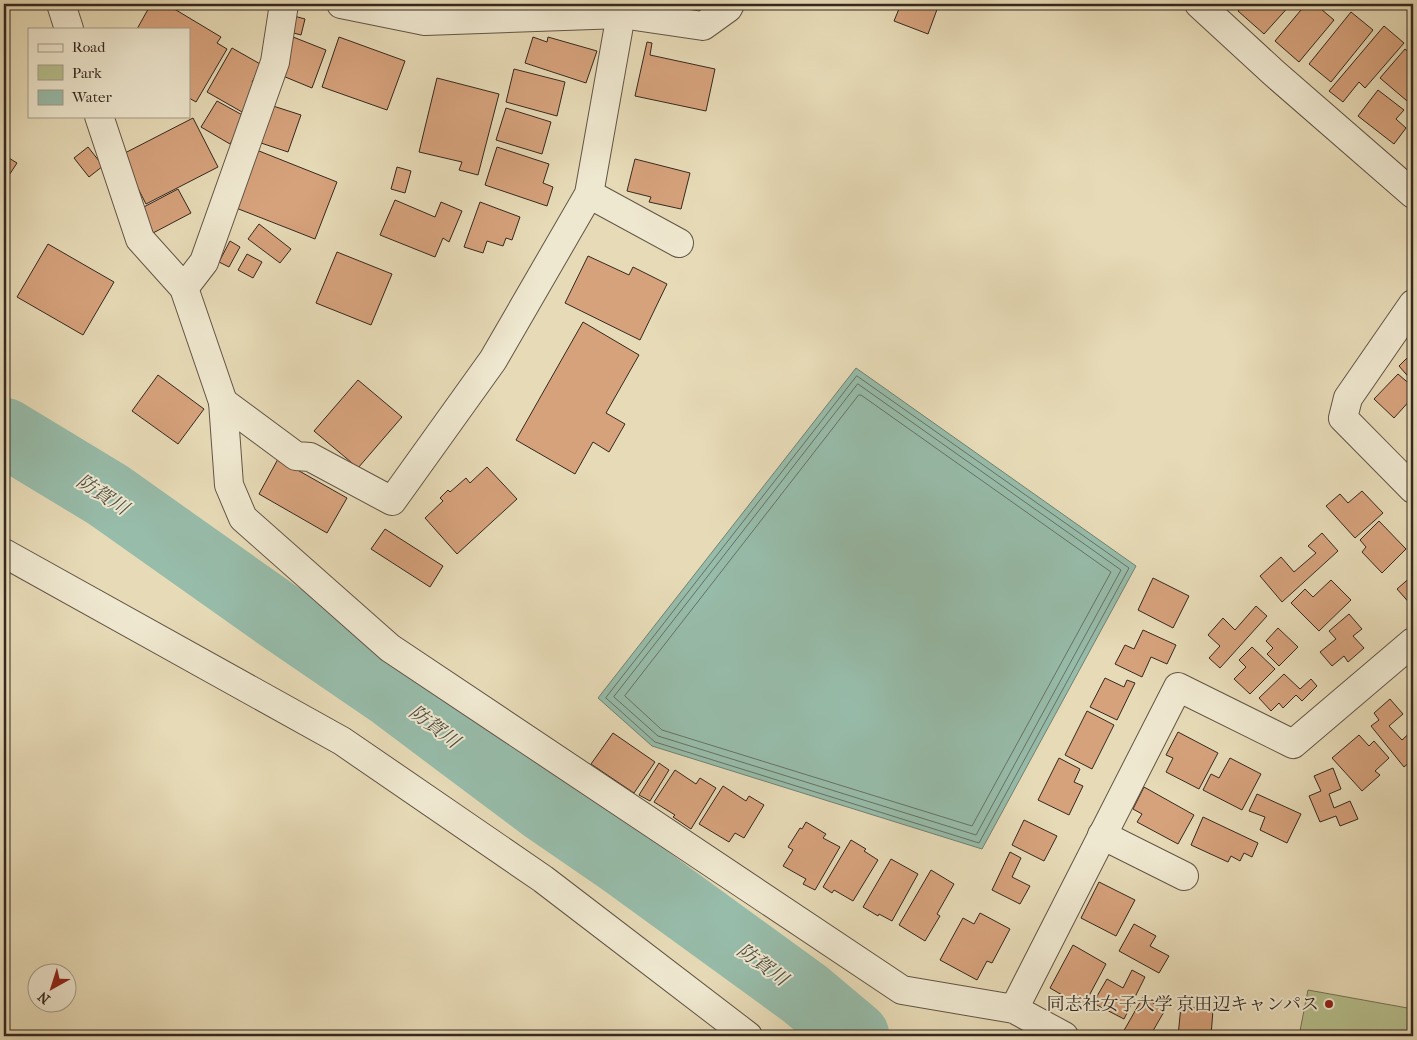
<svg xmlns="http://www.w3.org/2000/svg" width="1417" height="1040" font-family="'IM FELL French Canon','Noto Serif JP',serif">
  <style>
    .green { fill: #b6c08e; stroke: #767456 }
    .water { fill: #97bcaa; stroke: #708172 }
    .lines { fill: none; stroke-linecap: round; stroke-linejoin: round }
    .shore { stroke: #667264; stroke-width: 1 }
    .river { stroke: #97bcaa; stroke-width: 69 }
    .building { fill: #d6a27c; stroke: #35281f }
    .street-casing { stroke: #625545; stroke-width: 30 }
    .street { stroke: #efe8d0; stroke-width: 28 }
    .poi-dot { fill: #8f2418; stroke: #efe8d0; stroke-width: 2 }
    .labels { text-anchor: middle; stroke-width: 4; stroke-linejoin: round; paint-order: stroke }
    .poi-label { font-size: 18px; fill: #35281f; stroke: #efe8d0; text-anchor: end }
    .water-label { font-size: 19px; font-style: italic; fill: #4e4d42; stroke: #efe8d0 }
  </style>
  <rect width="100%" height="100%" fill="#e7dbb7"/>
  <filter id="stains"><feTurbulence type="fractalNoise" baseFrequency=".004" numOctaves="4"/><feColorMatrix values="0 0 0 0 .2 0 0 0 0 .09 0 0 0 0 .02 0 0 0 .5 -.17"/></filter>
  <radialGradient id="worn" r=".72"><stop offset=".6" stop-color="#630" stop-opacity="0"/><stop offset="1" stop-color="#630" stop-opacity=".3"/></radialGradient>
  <path class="green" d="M1308,990L1413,1009V1036H1299Z"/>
  <path class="water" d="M856,368L1136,566L982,849L652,746L598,698Z"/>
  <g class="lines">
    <g class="shore">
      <path d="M857,376L1129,568L979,843L655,742L606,698Z"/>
      <path d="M858,384L1121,570L976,835L658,736L614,697Z"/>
      <path d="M859,395H861L1111,572L972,826L662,730L625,696Z"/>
    </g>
    <path class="river" d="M4,432L108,495L276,614L390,692L542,806L622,861L805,994L855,1036"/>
  </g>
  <g class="building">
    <path d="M151,4H166L221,37L217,43L227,49L196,102L189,98V29H137Z"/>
    <path d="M641,4H694L693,13Z"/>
    <path d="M901,4H939L928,34L894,21Z"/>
    <path d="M1244,4H1291L1264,34L1238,11Z"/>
    <path d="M1306,4H1315L1334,20L1299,62L1275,41Z"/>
    <path d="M1351,12L1373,30L1331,82L1309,64Z"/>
    <path d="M294,16L305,19L301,35L290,32Z"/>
    <path d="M1384,26L1404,43L1365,88L1359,82L1343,102L1329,91Z"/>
    <path d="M293,37L326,50L312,88L278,74Z"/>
    <path d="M339,37L405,61L387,110L322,87Z"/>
    <path d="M533,37L547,42L548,37L597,51L586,83L525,63Z"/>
    <path d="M647,42L652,43L650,55L715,69L706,111L635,96Z"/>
    <path d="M232,48L262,65L252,82L258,86L242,112L207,92Z"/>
    <path d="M1405,49L1413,56V106L1380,78Z"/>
    <path d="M514,69L565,82L557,116L506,102Z"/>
    <path d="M437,78L499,94L478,175L459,170L462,162L419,152Z"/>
    <path d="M1378,90L1404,110L1396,119L1406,128L1394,144L1358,116Z"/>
    <path d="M217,101L246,117L230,144L201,127Z"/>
    <path d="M270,105L301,115L288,152L258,142Z"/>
    <path d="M506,108L551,122L542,154L496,140Z"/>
    <path d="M193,118L218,167L146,204L121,155Z"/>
    <path d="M88,147L103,166L89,177L74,158Z"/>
    <path d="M497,147L549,164L543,183L553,187L547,206L485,185Z"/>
    <path d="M254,149L337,182L315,239L231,206Z"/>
    <path d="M4,155L17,163L4,183Z"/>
    <path d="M635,159L690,173L681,209L649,202L651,197L627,191Z"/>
    <path d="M397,167L411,171L405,193L391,189Z"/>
    <path d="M178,189L191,213L153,233L140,209Z"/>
    <path d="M395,200L435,217L441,202L462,211L449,242L443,238L435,257L380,235Z"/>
    <path d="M480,202L520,217L512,240L506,238L503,246L487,241L483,253L464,247Z"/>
    <path d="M259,224L291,249L280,263L248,239Z"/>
    <path d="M230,241L240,247L229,267L219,262Z"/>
    <path d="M48,244L114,282L83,335L17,297Z"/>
    <path d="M337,252L392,274L371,325L316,303Z"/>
    <path d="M247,254L262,262L253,278L238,270Z"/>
    <path d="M588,256L629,275L633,267L667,284L640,340L565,303Z"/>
    <path d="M583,322L639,355L606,413L625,424L609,452L593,442L575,474L516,440Z"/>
    <path d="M1413,352V382L1399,366Z"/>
    <path d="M1398,374L1413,387V397L1394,418L1374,399Z"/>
    <path d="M158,375L204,409L178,444L132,411Z"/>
    <path d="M358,380L402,417L358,468L314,431Z"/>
    <path d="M278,459L347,498L327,533L259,494Z"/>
    <path d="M487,467L517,499L457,554L425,518L443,501L440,498L448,490L450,492L466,478L470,483Z"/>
    <path d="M1362,491L1383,513L1355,538L1326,506L1340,494L1348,503Z"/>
    <path d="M1379,521L1406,549L1382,573L1362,552L1366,547L1360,540Z"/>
    <path d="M385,529L443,566L430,587L371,549Z"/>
    <path d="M1322,533L1338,551L1282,602L1260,576L1281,557L1294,572L1316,553L1308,546Z"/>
    <path d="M1413,575V607L1397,589Z"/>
    <path d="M1153,578L1189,596L1173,628L1138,610Z"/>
    <path d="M1331,580L1351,600L1319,631L1291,603L1305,589L1313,597Z"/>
    <path d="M1256,606L1267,616L1220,668L1209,658L1220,646L1208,635L1223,618L1235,630Z"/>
    <path d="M1349,614L1362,629L1353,636L1364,648L1348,662L1344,656L1332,666L1320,652L1336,639L1329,631Z"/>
    <path d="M1278,628L1298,647L1279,666L1267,654L1273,648L1266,641Z"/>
    <path d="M1143,630L1176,645L1167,664L1151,657L1142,677L1115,664L1125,645L1134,649Z"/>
    <path d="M1252,647L1275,669L1250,694L1234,679L1246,667L1239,660Z"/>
    <path d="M1284,674L1300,689L1311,679L1317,686L1302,701L1296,695L1283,708L1279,703L1271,711L1259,698Z"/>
    <path d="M1105,678L1124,687L1127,680L1135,683L1117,720L1090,707Z"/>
    <path d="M1390,699L1403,714L1389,726L1402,740L1413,730V759L1404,767L1371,726L1379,720L1374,713Z"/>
    <path d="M1087,711L1114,725L1092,769L1065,755Z"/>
    <path d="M1178,732L1218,753L1199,789L1166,772L1173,758L1166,755Z"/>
    <path d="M613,733L655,762L634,793L591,764Z"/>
    <path d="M1359,735L1369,746L1374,741L1389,758L1375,771L1380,775L1362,791L1332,758Z"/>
    <path d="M1059,758L1080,769L1074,782L1083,786L1069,815L1038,800Z"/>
    <path d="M1230,758L1261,774L1242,810L1203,790L1211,774L1219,778Z"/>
    <path d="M659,763L669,770L650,801L639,795Z"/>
    <path d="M1333,768L1341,789L1329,794L1334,808L1350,801L1358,819L1340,826L1336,816L1320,822L1309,796L1321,791L1314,776Z"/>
    <path d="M675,770L696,784L700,778L716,788L691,829L673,817L675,815L654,802Z"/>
    <path d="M723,786L746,801L749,796L764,805L744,838L735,833L729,842L699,824Z"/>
    <path d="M1144,787L1194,815L1178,844L1137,822L1142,814L1133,809Z"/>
    <path d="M1257,794L1301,814L1287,843L1260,830L1265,817L1249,811Z"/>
    <path d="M1203,817L1258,843L1252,857L1244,853L1240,861L1231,856L1228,862L1191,845Z"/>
    <path d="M1024,820L1057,836L1044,861L1012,845Z"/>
    <path d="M806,822L826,834L823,838L840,847L815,890L803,884L806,879L783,866L793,850L788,847L800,828L802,829Z"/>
    <path d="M851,840L866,849L864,851L878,860L853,901L834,890L832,893L823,887Z"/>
    <path d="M1010,852L1021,858L1012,877L1030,886L1020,904L992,890Z"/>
    <path d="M891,859L918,874L892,921L879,914L878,916L863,907Z"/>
    <path d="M931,870L954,884L937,914L940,916L925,941L899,925Z"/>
    <path d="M1099,882L1135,900L1116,936L1081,918Z"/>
    <path d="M980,913L1010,929L992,963L987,961L977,980L940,960L963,918L974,924Z"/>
    <path d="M1134,924L1156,936L1150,946L1169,956L1159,973L1119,951Z"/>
    <path d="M1073,945L1106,964L1083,1007L1050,988Z"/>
    <path d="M1132,970L1145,977L1124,1019L1093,1003L1107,979L1123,988Z"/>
    <path d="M1143,997L1165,1010L1150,1036H1126L1122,1034Z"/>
    <path d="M1181,1006L1213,1010L1211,1036H1178Z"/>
  </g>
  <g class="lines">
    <defs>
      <g id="street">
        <path d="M61,4L69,29"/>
        <path d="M341,4L425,21L621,14L703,26L728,8L730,4"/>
        <path d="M1199,4L1274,73L1413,194"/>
        <path d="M99,116L140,239L184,288L223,402L229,485L243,518L390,648L902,990L1014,1009L1064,1036"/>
        <path d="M589,194L679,243"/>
        <path d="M184,288L204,262L236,172L275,62L284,4"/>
        <path d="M1413,304L1348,398L1343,418L1413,489"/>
        <path d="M223,402L296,456L310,457L392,501L493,360L589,194L621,14"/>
        <path d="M4,553L342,741L543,879L748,1036"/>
        <path d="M1102,835L1184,876"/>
        <path d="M1014,1009L1178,687L1293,744L1413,642"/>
      </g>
    </defs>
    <use href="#street" class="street-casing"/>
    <use href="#street" class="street"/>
  </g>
  <circle class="poi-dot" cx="1329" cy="1004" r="5"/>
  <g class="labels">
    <g class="poi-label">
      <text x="1319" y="1010">同志社女子大学 京田辺キャンパス</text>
    </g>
    <g class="water-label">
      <text transform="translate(103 494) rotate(33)" y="7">防賀川</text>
      <text transform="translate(435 726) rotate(37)" y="7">防賀川</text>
      <text transform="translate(763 964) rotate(36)" y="7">防賀川</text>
    </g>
  </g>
  <rect width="1417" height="1040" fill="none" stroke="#e7dbb7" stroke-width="20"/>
  <rect x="5" y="5" width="1407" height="1030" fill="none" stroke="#35281f" stroke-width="2.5"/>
  <rect x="10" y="10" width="1397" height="1020" fill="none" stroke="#35281f"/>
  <rect x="28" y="28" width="162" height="90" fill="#efe8d0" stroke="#a59b89"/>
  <rect x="38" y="44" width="25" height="8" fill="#efe8d0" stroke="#a59b89"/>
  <text x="72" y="52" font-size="15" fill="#35281f">Road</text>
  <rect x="38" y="65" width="25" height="15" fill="#b6c08e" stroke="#a59b89"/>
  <text x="72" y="78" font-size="15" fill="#35281f">Park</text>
  <rect x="38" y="90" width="25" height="15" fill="#97bcaa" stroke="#a59b89"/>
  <text x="72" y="102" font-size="15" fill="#35281f">Water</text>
  <g transform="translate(52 988) rotate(219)"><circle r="24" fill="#efe8d0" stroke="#a59b89"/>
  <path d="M0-4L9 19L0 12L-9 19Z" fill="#8f2418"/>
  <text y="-8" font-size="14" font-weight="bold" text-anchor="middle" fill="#35281f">N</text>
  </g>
  <rect width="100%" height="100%" filter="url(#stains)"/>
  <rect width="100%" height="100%" fill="url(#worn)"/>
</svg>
